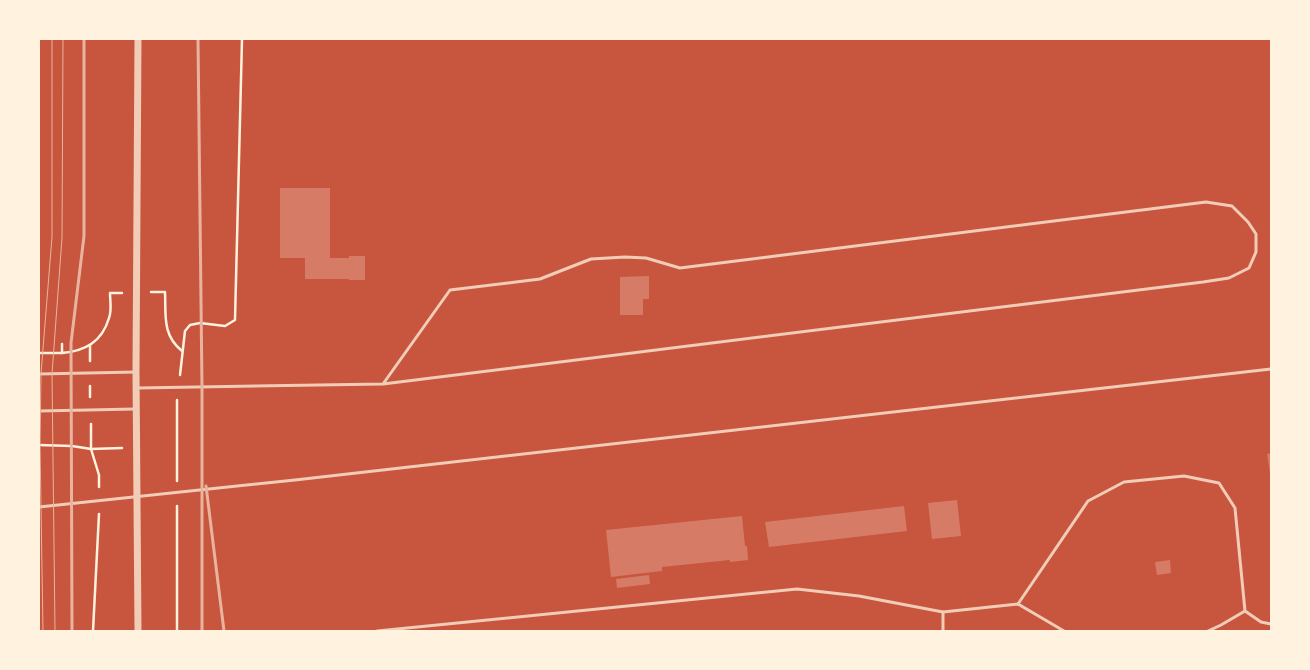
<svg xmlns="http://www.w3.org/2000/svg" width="1310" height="670" font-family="'Libre Baskerville',serif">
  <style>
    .building { fill: #d67c66 }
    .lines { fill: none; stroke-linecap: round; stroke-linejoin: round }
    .path { stroke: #fff3e0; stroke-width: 2.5 }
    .service { stroke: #f1ccb7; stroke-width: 3 }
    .tertiary { stroke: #f1ccb7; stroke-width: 7 }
    .tram { stroke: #e9b49f; stroke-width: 1 }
    .rail { stroke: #e9b49f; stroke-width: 3 }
  </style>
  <rect width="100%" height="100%" fill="#c8553d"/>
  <g class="building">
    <path d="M280,188H330V258H349V256H365V280H349V279H305V258H280Z"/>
    <path d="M649,276V299H643V315H620V277Z"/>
    <path d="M1271,453V473H1270L1267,454Z"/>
    <path d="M957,500L961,536L932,539L928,503Z"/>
    <path d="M904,506L907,531L769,547L765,522Z"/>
    <path d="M742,516L745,546H747L748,560L730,562V560L662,567V571L611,577L606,530Z"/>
    <path d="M1170,560L1171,573L1157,575L1155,562Z"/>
    <path d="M649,575L650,584L617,588L616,579Z"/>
  </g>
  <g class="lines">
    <g class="path">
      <path d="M151,292H165C166,315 162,335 182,351"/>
      <path d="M90,345V361"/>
      <path d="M39,353H62V344"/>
      <path d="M62,353C85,351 102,342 109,318C112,311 110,300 110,293H122"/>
      <path d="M180,375L185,331L190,325L200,323L225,326L235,320L242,39"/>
      <path d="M90,386V397"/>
      <path d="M91,424V449L99,475V487"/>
      <path d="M39,445L72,446L91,449L122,448"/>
      <path d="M177,481V400"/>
      <path d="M177,506V631"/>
      <path d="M93,631L99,514"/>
    </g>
    <g class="service">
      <path d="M39,374L136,372"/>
      <path d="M137,388L383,384L1203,282L1229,278L1249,268L1256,252V234L1248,222L1232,206L1206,202L680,268L646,258L625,257L591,259L540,279L450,290L383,384"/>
      <path d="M39,411L135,409"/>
      <path d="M39,507L295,480L1271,369"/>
      <path d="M1018,604L1088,501L1124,482L1184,476L1219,483L1235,508L1245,611L1261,622L1271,624"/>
      <path d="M943,612V631"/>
      <path d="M377,631L797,589L859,596L943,612L1018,604L1064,631"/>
      <path d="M1208,631L1221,625L1245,611"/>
    </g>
    <path class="tertiary" d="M138,631L136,372L138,39"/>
    <g class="tram">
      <path d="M43,631L40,445L41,374L52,237V39"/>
      <path d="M55,631L52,374L62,238L63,39"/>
    </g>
    <g class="rail">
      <path d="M198,39L202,388V631"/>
      <path d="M206,486L224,631"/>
      <path d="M72,631L71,343L84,236V39"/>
    </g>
  </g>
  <rect width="1310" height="670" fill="none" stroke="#fff3e0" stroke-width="80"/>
</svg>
